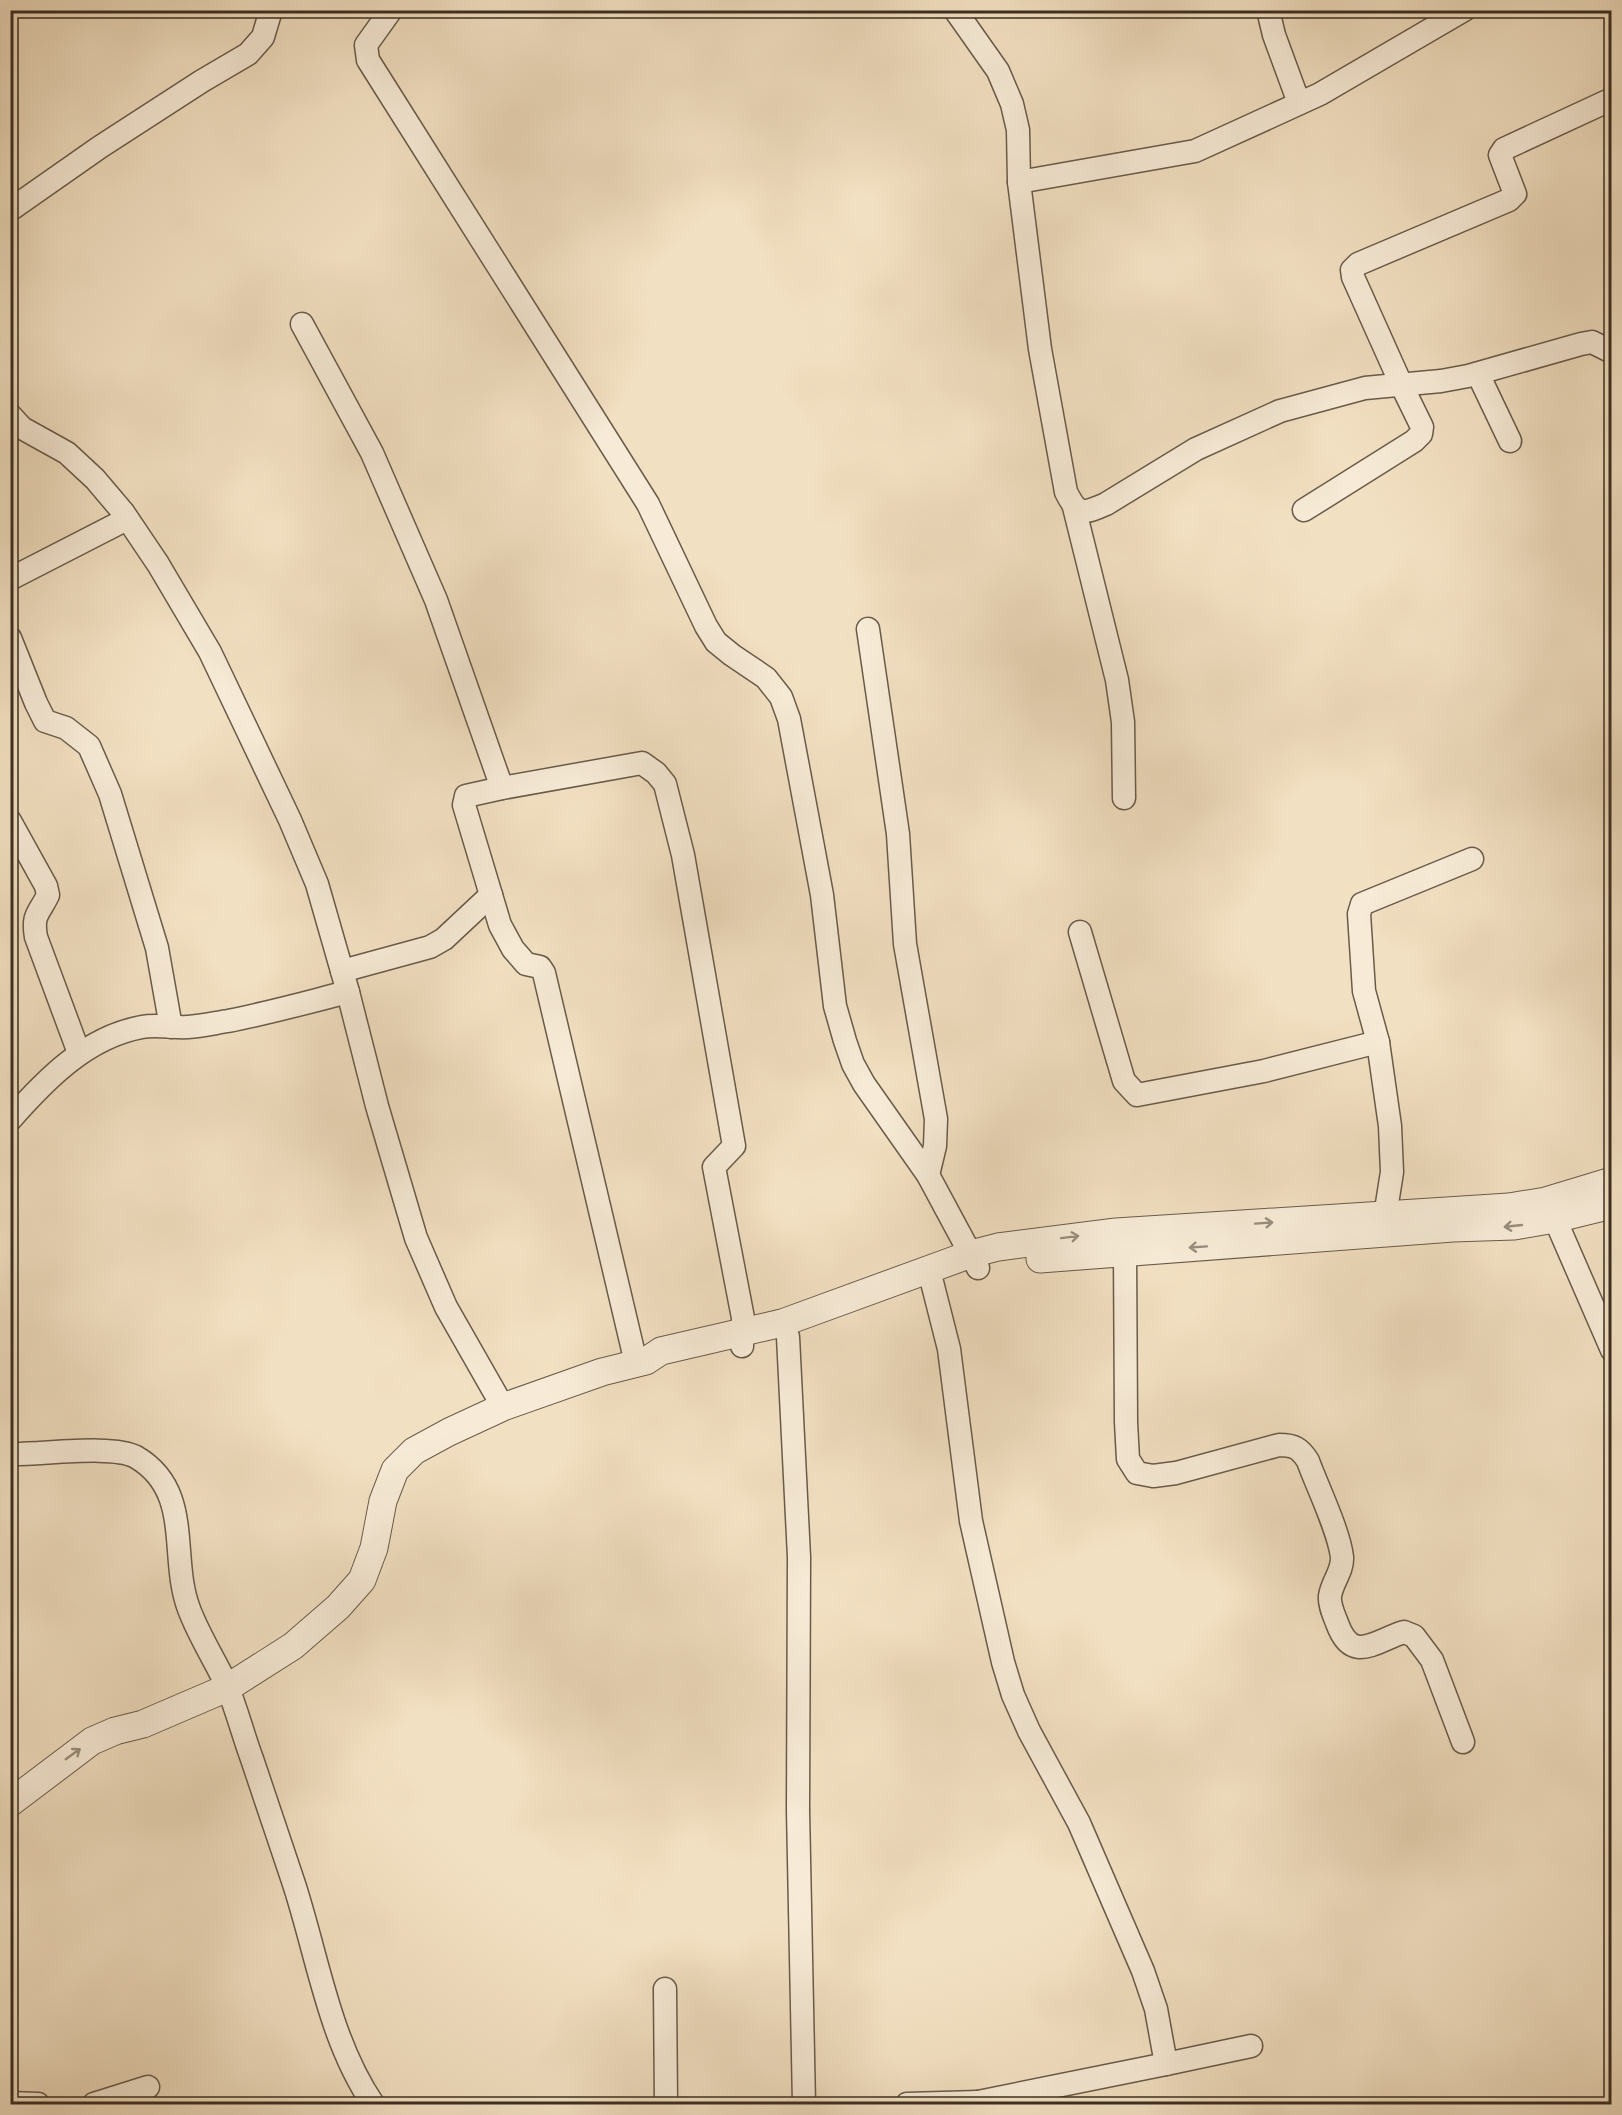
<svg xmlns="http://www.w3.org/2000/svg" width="1622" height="2115" font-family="'Gentium Book Plus',serif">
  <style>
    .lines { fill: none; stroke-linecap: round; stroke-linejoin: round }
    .minor-casing { stroke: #695b4a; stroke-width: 25 }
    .tertiary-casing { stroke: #695b4a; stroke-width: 29 }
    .minor { stroke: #f7ebd7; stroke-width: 22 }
    .tertiary { stroke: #f7ebd7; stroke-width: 27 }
    .oneway { stroke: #998d7c }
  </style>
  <rect width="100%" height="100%" fill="#f2e0c2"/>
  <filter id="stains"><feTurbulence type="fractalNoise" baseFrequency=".00333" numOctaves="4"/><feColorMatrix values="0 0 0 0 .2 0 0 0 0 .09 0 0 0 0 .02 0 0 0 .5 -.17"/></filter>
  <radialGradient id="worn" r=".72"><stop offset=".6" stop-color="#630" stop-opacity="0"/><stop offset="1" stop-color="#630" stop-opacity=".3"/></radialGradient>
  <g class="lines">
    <defs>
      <g id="minor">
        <path d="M391,10L366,45L368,60L648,504L706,626L716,642L732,655L766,678L781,697L789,719L822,895L835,1006L845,1041L853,1064L864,1084L928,1175L978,1268"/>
        <path d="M955,10L998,71L1012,104L1018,130L1019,182L1040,349L1066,492C1078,516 1083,514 1106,504L1196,449L1280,411L1365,388L1441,381L1468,376L1581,344L1592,342L1612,352"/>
        <path d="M1268,10L1274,35L1299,103"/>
        <path d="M1019,182L1195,151L1320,94L1464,10"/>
        <path d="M10,210L100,147L202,81L248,54L263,37L271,10"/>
        <path d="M302,324L372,453L436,600L502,788L642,763L656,773L665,784L683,855L734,1146L714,1167L743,1318L742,1346"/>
        <path d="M1478,374L1510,441"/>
        <path d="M10,415L22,428L67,453L95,479L123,512L158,564L210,652L290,820L317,884L348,992L377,1106L416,1238L446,1307L503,1407"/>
        <path d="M1074,507L1117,680L1123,722L1124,798"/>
        <path d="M1304,510L1414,441L1421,434L1422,427L1401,384L1353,277L1352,270L1358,264L1509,200L1515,194L1500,155L1504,149L1612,99"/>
        <path d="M10,579L127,519"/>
        <path d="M868,629L898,834L905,944L936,1119L935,1146L928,1175"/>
        <path d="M10,638L36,703L45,721L66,728L89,746L110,794L157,948L171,1027"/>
        <path d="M502,788L466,796L464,805L500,925L513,949L526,964L540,967L544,973L636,1363"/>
        <path d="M10,821L46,886L48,895C39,914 32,914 36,937L79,1053"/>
        <path d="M1080,932L1124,1081L1137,1095L1264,1071L1378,1042"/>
        <path d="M342,971L430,947L444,939L491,895"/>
        <path d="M10,1120C46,1079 87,1037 142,1027C157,1024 173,1028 188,1027C201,1026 215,1023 228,1021C269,1013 308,1002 348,992"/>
        <path d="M1550,1205L1555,1219L1612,1350"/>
        <path d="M1383,1229L1392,1172L1390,1126L1378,1042L1364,991L1359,914L1362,904L1472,859"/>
        <path d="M1125,1252L1126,1422L1128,1459L1137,1473L1153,1476L1176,1473L1279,1445C1294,1445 1300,1448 1308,1461C1317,1486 1339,1531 1342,1557C1343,1571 1332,1582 1330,1596C1329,1605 1334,1615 1337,1623C1352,1665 1375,1641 1404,1632L1414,1636L1432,1660L1463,1742"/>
        <path d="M926,1270L932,1282L949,1349L971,1521L1003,1662L1013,1695L1029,1731L1079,1823L1143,1971L1156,2009L1166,2064L978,2102"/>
        <path d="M788,1337L799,1557L798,1810L804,2104"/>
        <path d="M10,1454C41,1455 113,1444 136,1457C194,1491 169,1557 189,1609C199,1636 215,1660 227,1686C237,1710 243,1735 252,1759C266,1801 280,1842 294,1884C318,1958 329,2039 373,2104"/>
        <path d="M665,1989L666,2104"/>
        <path d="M1166,2064L1251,2046"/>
        <path d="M10,2103L38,2104"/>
        <path d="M94,2104L148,2087"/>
        <path d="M907,2104L978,2102L980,2104"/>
      </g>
      <g id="tertiary">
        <path d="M1040,1259L1453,1228L1514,1226L1555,1219L1612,1205"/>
        <path d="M10,1803L92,1741L115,1731L143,1724L227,1688L293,1646L338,1607L362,1580L374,1548L383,1501L395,1470L414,1451L449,1432L503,1407L602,1372L646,1361L661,1351L782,1323L971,1254L998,1247L1116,1232L1509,1207L1546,1201L1612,1181"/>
      </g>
    </defs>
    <use href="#minor" class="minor-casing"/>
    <use href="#tertiary" class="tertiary-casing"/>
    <use href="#minor" class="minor"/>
    <use href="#tertiary" class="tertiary"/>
  </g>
  <defs><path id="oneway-shaft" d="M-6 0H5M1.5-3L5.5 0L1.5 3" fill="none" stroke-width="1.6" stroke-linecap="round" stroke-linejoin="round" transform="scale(1.5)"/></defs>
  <g class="oneway">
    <use href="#oneway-shaft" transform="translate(1264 1223) rotate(-4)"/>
    <use href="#oneway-shaft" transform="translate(1513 1226) rotate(174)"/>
    <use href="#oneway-shaft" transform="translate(1070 1237) rotate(-7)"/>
    <use href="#oneway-shaft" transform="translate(1198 1247) rotate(176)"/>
    <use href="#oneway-shaft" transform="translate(73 1754) rotate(-36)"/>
  </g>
  <rect width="1622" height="2115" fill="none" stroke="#f2e0c2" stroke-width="36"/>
  <rect x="12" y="12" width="1598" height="2091" fill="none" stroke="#3b2f22" stroke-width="3"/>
  <rect x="18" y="18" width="1586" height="2079" fill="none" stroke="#3b2f22" stroke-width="1.5"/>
  <rect width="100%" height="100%" filter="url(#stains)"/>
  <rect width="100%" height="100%" fill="url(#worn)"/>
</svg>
